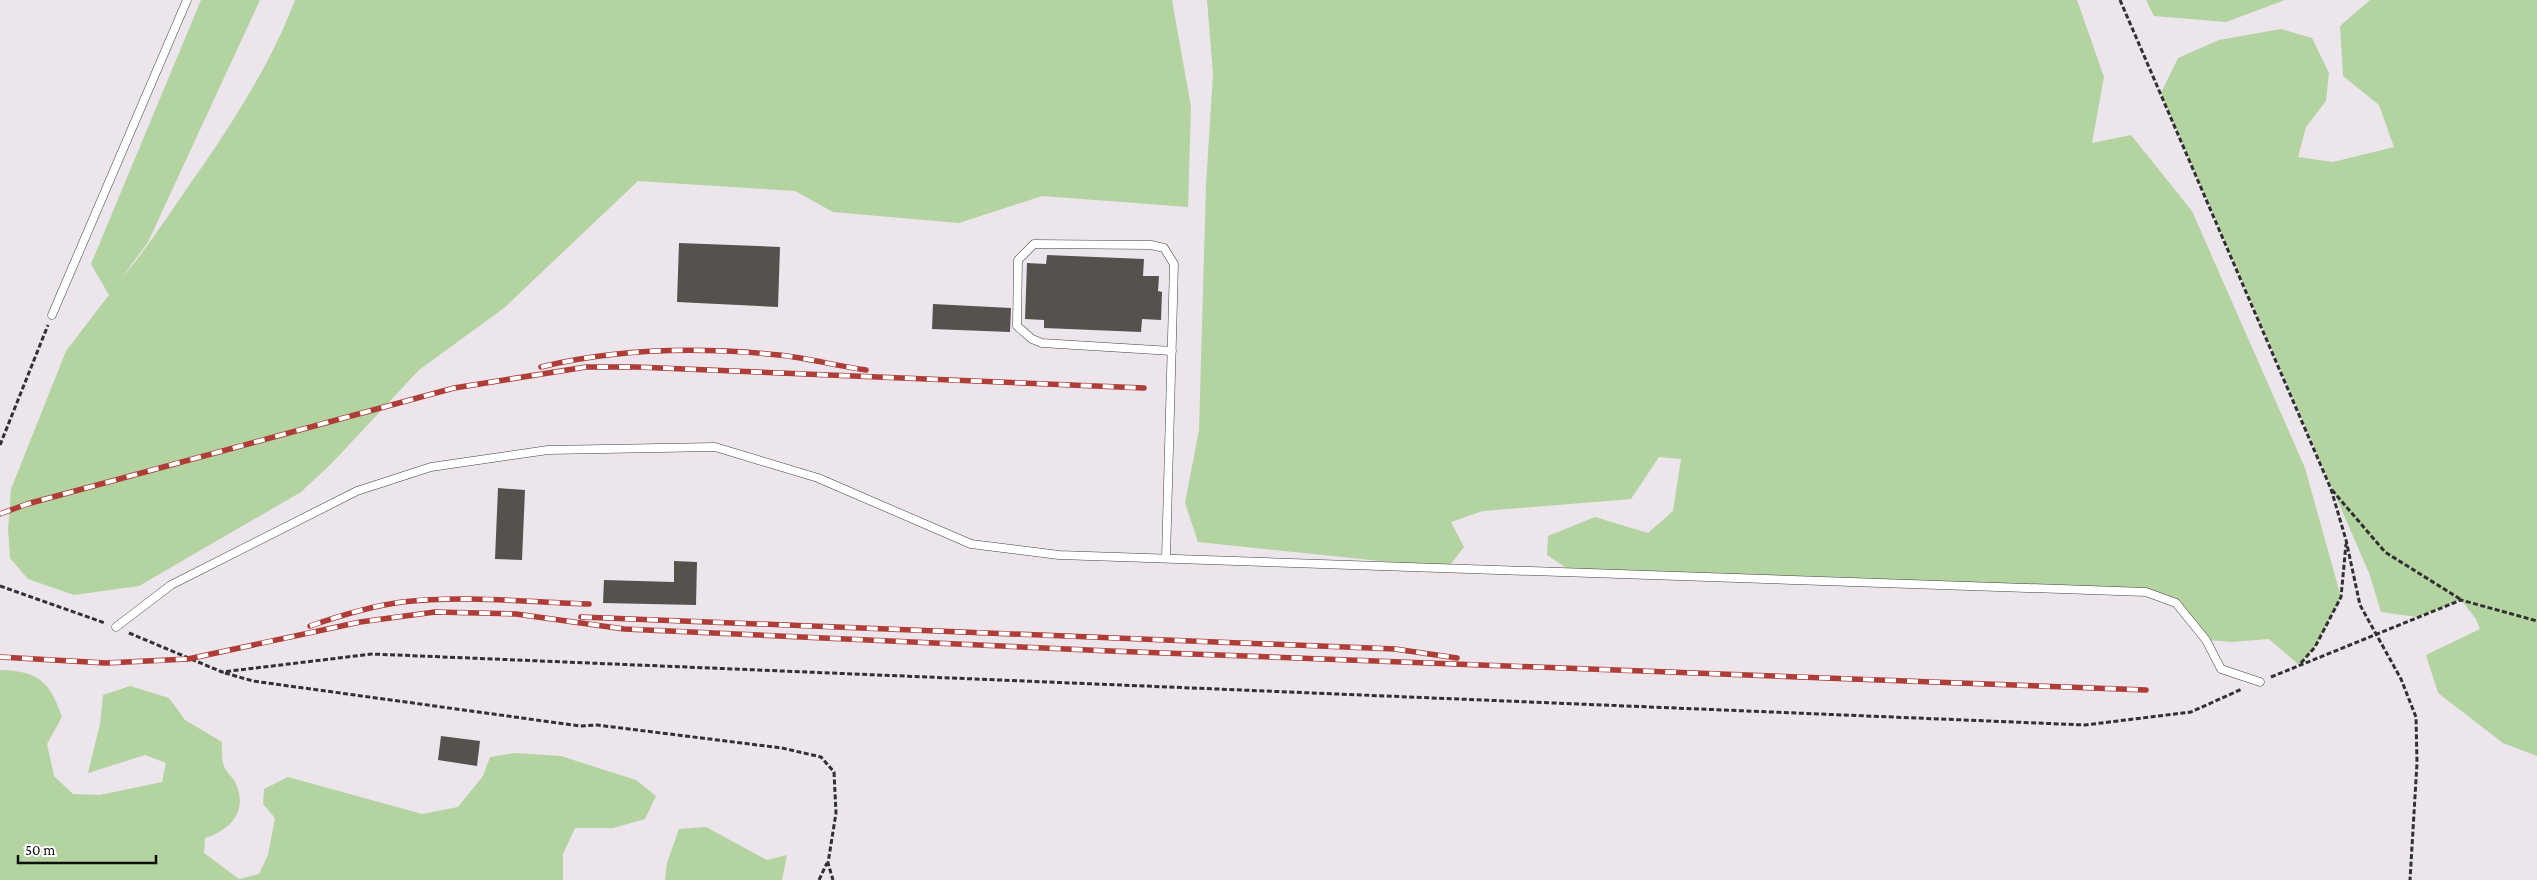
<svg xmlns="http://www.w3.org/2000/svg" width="2537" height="880" font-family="'Crimson Pro',serif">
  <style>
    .industrial { fill: #ece5ec }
    .forest { fill: #b3d3a1 }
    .building { fill: #56514d }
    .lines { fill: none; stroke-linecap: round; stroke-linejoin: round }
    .service-casing { stroke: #424242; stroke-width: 9 }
    .path { stroke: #313131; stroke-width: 3; stroke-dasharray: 5 2.5; stroke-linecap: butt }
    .service { stroke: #fff; stroke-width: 8 }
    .rail-casing { stroke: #ae3d38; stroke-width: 5.5 }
    .rail { stroke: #fff; stroke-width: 4; stroke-dasharray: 11; stroke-linecap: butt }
  </style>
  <rect width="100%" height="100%" fill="#fdfcf3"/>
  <rect class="industrial" x="0" y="0" width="2537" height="880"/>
  <g class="forest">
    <path d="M201,0H260L148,242L121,279C146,250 168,216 190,184C230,127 270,66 295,0H1172L1191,107L1188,207L1042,196L959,223L833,212L795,191L638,181L504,308L419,370L331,464L301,492L139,586L74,595L28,579L10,558L8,529L11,489L66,351L109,295L91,264Z"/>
    <path d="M1207,0H2077L2104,77L2092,143L2131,135L2192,211L2305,468L2341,597L2315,647L2299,665L2269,639L2232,642L2206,640L2176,603L2146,592L1574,573L1547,555L1548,536L1595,517L1648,533L1673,511L1681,459L1659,457L1631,499L1483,511L1451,522L1464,547L1448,568L1198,542L1185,503L1199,430L1206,185L1213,74Z"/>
    <path d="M2146,0H2285L2226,22L2154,16Z"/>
    <path d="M2370,0H2537V756L2503,743L2438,693L2426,655L2480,629L2476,619L2461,600L2417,617L2381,612L2369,573L2161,93L2178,58L2219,40L2281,29L2312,38L2329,73L2326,101L2306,127L2298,157L2333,162L2394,147L2379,105L2343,76L2340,26Z"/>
    <path d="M0,670C39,671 50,682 62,717L47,744L54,776L73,794L100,795L162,782L166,763L145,755L88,773L100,724L103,695L130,686L169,698L185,720L222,742C222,749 221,759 224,766C226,772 232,776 235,782C249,810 231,830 205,838L204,853L239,879L259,874L268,855L275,818L263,804L264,789L288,777L422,814L458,807L483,776L490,757L514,753L561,756L636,780L656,796L645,819L613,828H575L563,854V880H0Z"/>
    <path d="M706,827L767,860L787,855L782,880H665L667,863L679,829Z"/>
  </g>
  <g class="building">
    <path d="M679,243L780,247L778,307L677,302Z"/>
    <path d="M1047,255L1144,259L1143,276H1159L1158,291L1162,292L1161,320L1142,319L1141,332L1044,328V320L1025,319L1027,263L1046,264Z"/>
    <path d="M933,304L1011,308L1010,332L932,329Z"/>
    <path d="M498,488L525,490L522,560L495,559Z"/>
    <path d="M674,561L697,562L696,605L603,603L604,580L674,582Z"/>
    <path d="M441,736L480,741L477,766L438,760Z"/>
  </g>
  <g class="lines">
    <defs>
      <g id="service">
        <path d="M52,315L187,0"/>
        <path d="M1166,558L1174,264L1164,248L1151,245L1034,244L1018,260L1017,326L1032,339L1042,343L1172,351"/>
        <path d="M116,627L171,585L357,491L431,467L548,450L715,447L818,478L971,544L1059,555L2146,592L2176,603L2206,640L2221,669L2260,682"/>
      </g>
    </defs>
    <use href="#service" class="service-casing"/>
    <g class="path">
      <path d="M2120,0L2331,489L2346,540L2360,605L2401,679L2416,717L2417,763L2410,880"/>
      <path d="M0,445L48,325"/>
      <path d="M2332,490L2385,552L2460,599"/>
      <path d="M0,586L105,623"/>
      <path d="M129,633L222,672L372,654L2085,725L2191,712L2242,689"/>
      <path d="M2301,663L2315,647L2341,597L2346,544"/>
      <path d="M225,673L253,681L580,726L597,725L782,748L821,757L834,772L836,813L828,863L833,880"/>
      <path d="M2271,677L2461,600L2537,621"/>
      <path d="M819,880L827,863"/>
    </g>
    <use href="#service" class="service"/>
    <defs>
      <g id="rail">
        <path d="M541,367C619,348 700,347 779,355C808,358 837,366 866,370"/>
        <path d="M0,514L27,504L454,388L586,367H636L1144,388"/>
        <path d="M581,617L1395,649L1457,658"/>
        <path d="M310,626C339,616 371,606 402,602C463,595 527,602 589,604"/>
        <path d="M0,657L106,663L188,659L360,622L435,612L516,614L624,629L1110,651L2146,690"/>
      </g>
    </defs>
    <use href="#rail" class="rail-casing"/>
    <use href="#rail" class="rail"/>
  </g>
  <path d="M18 855v8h138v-8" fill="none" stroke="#0f0f0f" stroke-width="2.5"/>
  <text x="25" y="855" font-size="15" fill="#0f0f0f" stroke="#ffffff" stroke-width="4" paint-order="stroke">50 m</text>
</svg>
